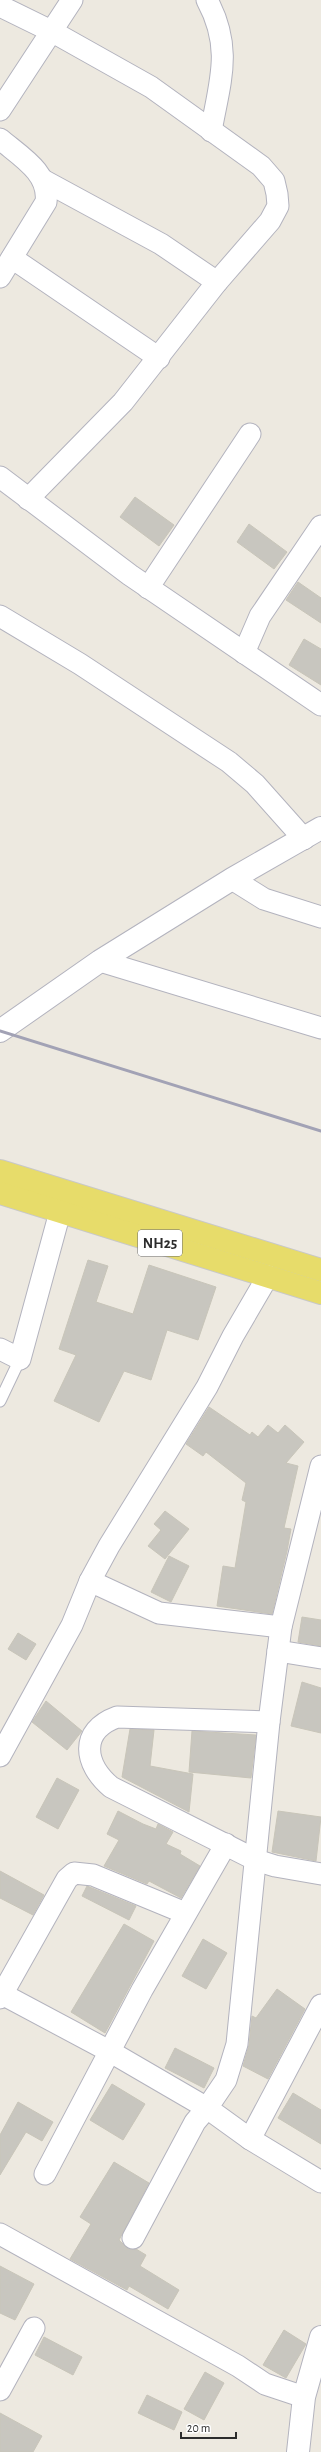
<svg xmlns="http://www.w3.org/2000/svg" width="321" height="2452" font-family="'Alegreya Sans',sans-serif">
  <style>
    .building { fill: #c8c6bf; stroke: #c8c5b9 }
    .lines { fill: none; stroke-linecap: round; stroke-linejoin: round }
    .service-casing { stroke: #b3b3be; stroke-width: 13 }
    .minor-casing { stroke: #b3b3be; stroke-width: 23 }
    .tertiary-casing { stroke: #b3b3be; stroke-width: 24 }
    .primary-casing { stroke: #c8c8c8; stroke-width: 24 }
    .service { stroke: #fff; stroke-width: 11 }
    .minor { stroke: #fff; stroke-width: 21 }
    .tertiary { stroke: #fff; stroke-width: 22 }
    .primary { stroke: #e7dc6a; stroke-width: 22 }
    .rail { stroke: #a2a2b5; stroke-width: 3 }
    .labels { text-anchor: middle; stroke-width: 3; stroke-linejoin: round; paint-order: stroke }
    .shield { fill: #fff; stroke: #6b6b6b; stroke-width: 1 }
    .shield-label { font-size: 15px; font-weight: bold; fill: #2c2c2c }
  </style>
  <rect width="100%" height="100%" fill="#ede9e0"/>
  <g class="building">
    <path d="M135,497L174,525L159,546L120,517Z"/>
    <path d="M249,524L287,552L274,569L237,542Z"/>
    <path d="M298,582L321,598V623L286,600Z"/>
    <path d="M304,639L321,649V685L289,665Z"/>
    <path d="M88,1260L108,1266L96,1302L133,1314L149,1265L216,1287L198,1340L167,1330L151,1380L124,1371L99,1422L54,1401L76,1355L59,1349Z"/>
    <path d="M209,1407L250,1435L252,1432L258,1437L268,1425L278,1433L285,1425L304,1442L286,1463L298,1466L284,1528L291,1529L287,1551L272,1614L217,1606L223,1566L235,1568L246,1502L242,1500L246,1483L206,1452L203,1456L186,1444Z"/>
    <path d="M165,1511L189,1529L165,1559L148,1546L161,1530L154,1524Z"/>
    <path d="M169,1556L189,1566L171,1602L151,1592Z"/>
    <path d="M302,1617L321,1620V1646L298,1642Z"/>
    <path d="M18,1633L36,1644L26,1660L8,1649Z"/>
    <path d="M302,1682L321,1688V1733L291,1726Z"/>
    <path d="M46,1701L82,1731L67,1750L32,1722Z"/>
    <path d="M130,1729L154,1730L150,1766L193,1774L189,1812L122,1777Z"/>
    <path d="M192,1731L256,1735L251,1778L189,1772Z"/>
    <path d="M57,1778L79,1790L58,1829L36,1817Z"/>
    <path d="M118,1811L143,1824L156,1829L158,1824L173,1832L166,1844L181,1851L180,1854L200,1866L181,1898L149,1881L147,1884L104,1866L119,1840L107,1834Z"/>
    <path d="M278,1811L321,1817L316,1861L272,1852Z"/>
    <path d="M0,1871L44,1895L33,1915L0,1898Z"/>
    <path d="M87,1886L136,1906L129,1920L82,1896Z"/>
    <path d="M124,1924L154,1941L105,2033L71,2012Z"/>
    <path d="M203,1939L227,1953L206,1989L182,1976Z"/>
    <path d="M277,1989L305,2009L268,2079L243,2066L249,2045L252,2016L256,2018Z"/>
    <path d="M175,2048L214,2068L204,2088L165,2068Z"/>
    <path d="M112,2084L145,2104L123,2140L90,2120Z"/>
    <path d="M293,2093L321,2110V2144L278,2118Z"/>
    <path d="M18,2102L53,2122L42,2141L26,2132L0,2175V2135Z"/>
    <path d="M114,2162L149,2183L119,2240L127,2248L136,2249L146,2255L140,2266L179,2290L168,2309L129,2286L127,2290L70,2259L91,2224L80,2217Z"/>
    <path d="M0,2266L34,2284L15,2320L0,2313Z"/>
    <path d="M284,2330L306,2344L286,2378L263,2365Z"/>
    <path d="M44,2337L82,2357L73,2375L35,2355Z"/>
    <path d="M205,2372L224,2383L204,2420L184,2409Z"/>
    <path d="M147,2395L182,2412L174,2430L138,2413Z"/>
    <path d="M0,2413L42,2436L33,2452H0Z"/>
  </g>
  <g class="lines">
    <defs>
      <path id="service" d="M0,1401L20,1359"/>
      <g id="minor">
        <path d="M207,0C233,48 220,81 211,131"/>
        <path d="M0,6L53,32L151,87L261,166L274,181L277,194L278,206L270,221L217,282L123,402L28,499"/>
        <path d="M0,110L72,0"/>
        <path d="M0,139C20,156 50,173 46,202L0,277"/>
        <path d="M43,180L161,244L217,282"/>
        <path d="M12,258L159,358"/>
        <path d="M0,477L130,575L321,705"/>
        <path d="M148,588L250,434"/>
        <path d="M0,616L80,664L229,762L255,784L304,839"/>
        <path d="M244,653L260,616L321,526"/>
        <path d="M232,879L264,899L321,917"/>
        <path d="M100,961L321,1028"/>
        <path d="M0,1349L20,1359L60,1212"/>
        <path d="M321,1466L281,1627L269,1722L237,2044L226,2080L207,2108L250,2139L321,2182"/>
        <path d="M90,1581L159,1613L281,1627"/>
        <path d="M278,1651L321,1658"/>
        <path d="M269,1722L117,1717C79,1731 84,1764 111,1787L256,1860L275,1866L321,1874"/>
        <path d="M0,1756L72,1625L90,1581L109,1546L207,1387L233,1336L268,1276"/>
        <path d="M2,1994L109,2051L207,2108L195,2122L133,2238"/>
        <path d="M0,1998L67,1879L74,1873L93,1875L185,1913"/>
        <path d="M250,2139L321,2005"/>
        <path d="M45,2174L142,1990L226,1844"/>
        <path d="M0,2234L238,2366L265,2384L304,2397"/>
        <path d="M0,2390L34,2328"/>
      </g>
      <g id="tertiary">
        <path d="M0,1031L100,961L232,879L321,828"/>
        <path d="M298,2452L304,2397L321,2337"/>
      </g>
      <g id="primary">
        <path d="M0,1171L321,1270"/>
        <path d="M0,1193L321,1293"/>
      </g>
    </defs>
    <use href="#service" class="service-casing"/>
    <use href="#minor" class="minor-casing"/>
    <use href="#tertiary" class="tertiary-casing"/>
    <use href="#primary" class="primary-casing"/>
    <use href="#service" class="service"/>
    <use href="#minor" class="minor"/>
    <use href="#tertiary" class="tertiary"/>
    <use href="#primary" class="primary"/>
    <path class="rail" d="M0,1031L321,1131"/>
  </g>
  <g class="labels">
    <rect class="shield" x="138" y="1230" width="44" height="26" rx="3"/>
    <g class="shield-label">
      <text x="160" y="1248">NH25</text>
    </g>
  </g>
  <path d="M181 2432v6h55v-6" fill="none" stroke="#2c2c2c" stroke-width="2"/>
  <text x="187" y="2432" font-size="12" fill="#2c2c2c" stroke="#ffffff" stroke-width="3" paint-order="stroke">20 m</text>
</svg>
